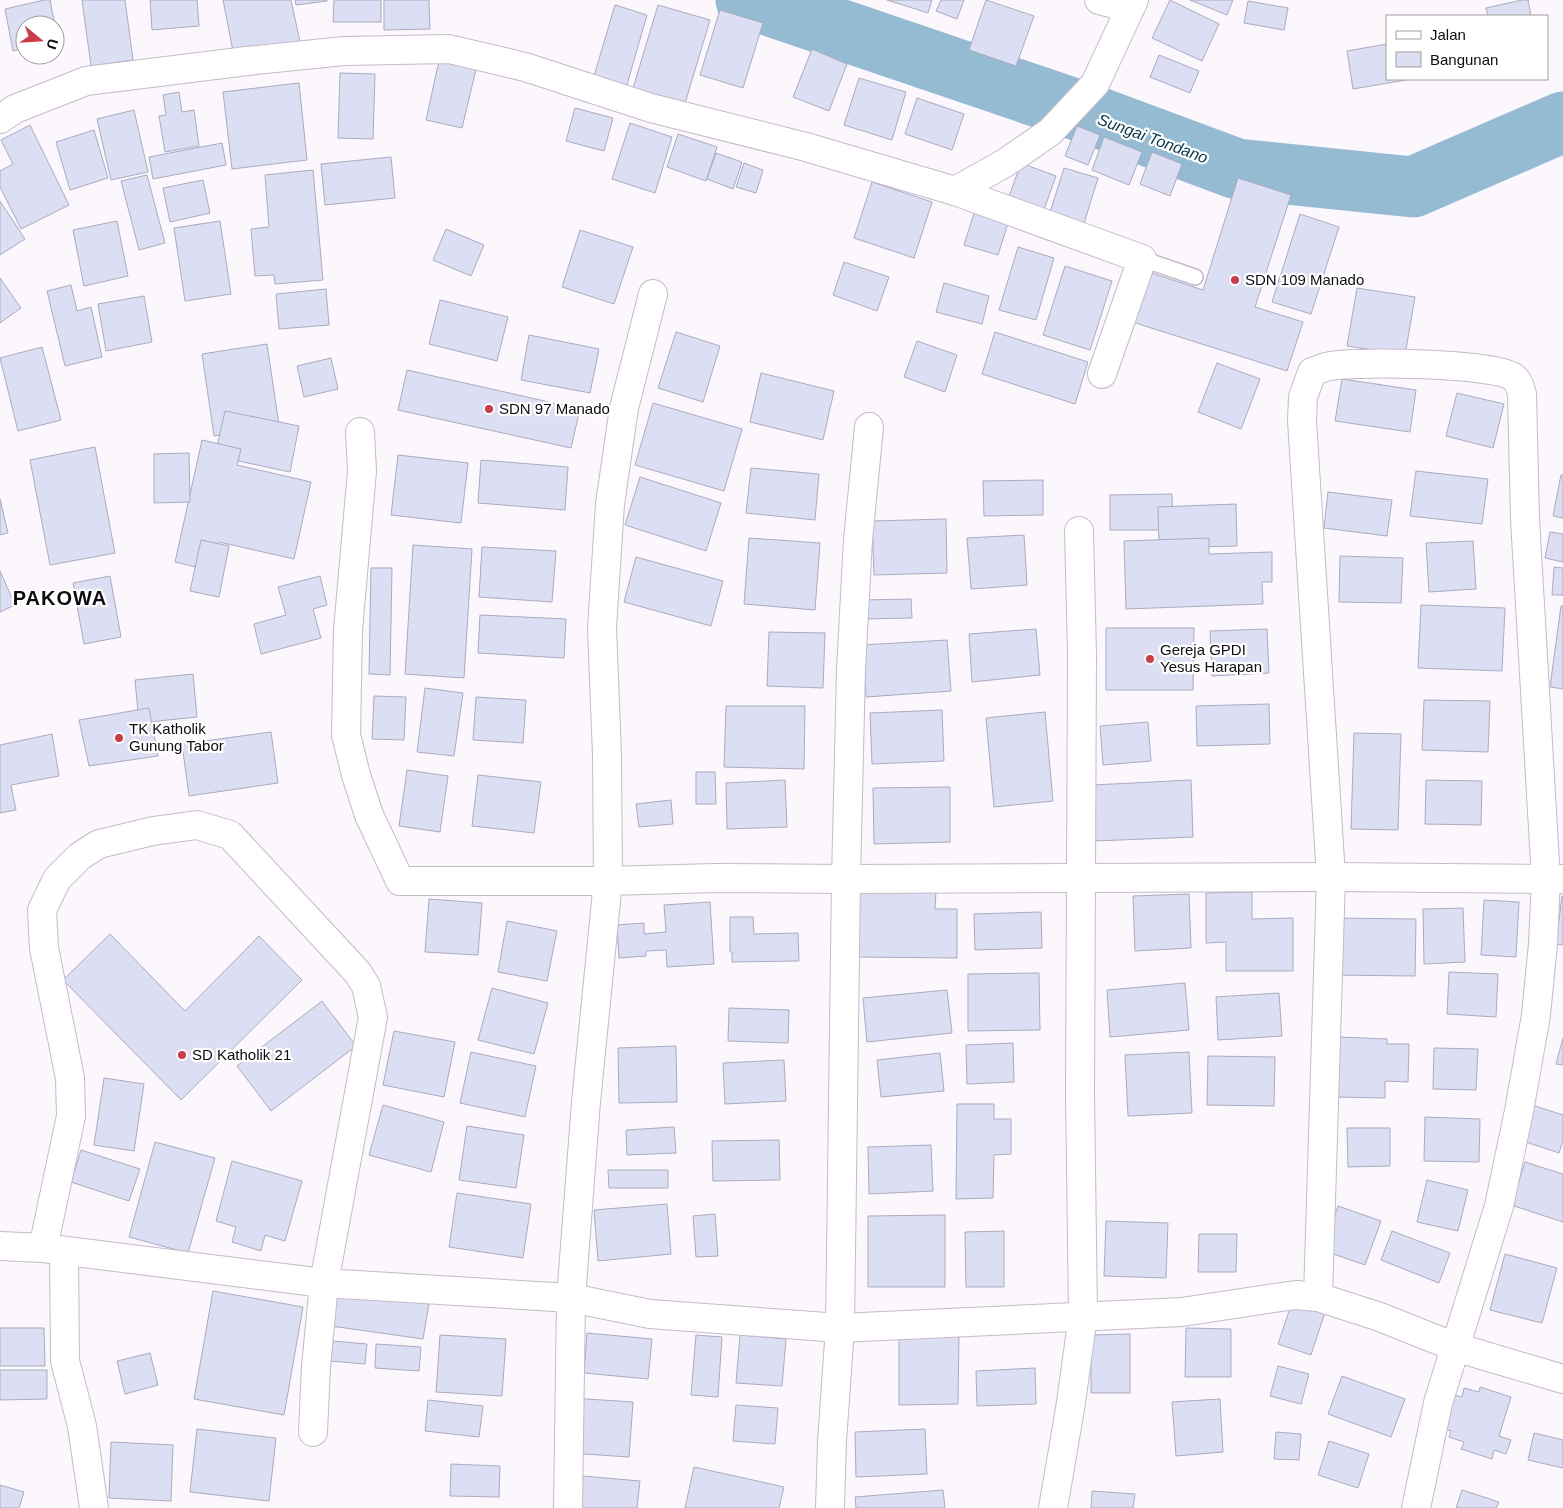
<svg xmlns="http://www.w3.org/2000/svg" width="1563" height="1508" font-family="Arial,sans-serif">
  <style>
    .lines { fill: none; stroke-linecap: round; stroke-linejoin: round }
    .river { stroke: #95bbd2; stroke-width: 61 }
    .building { fill: #dcdef3; stroke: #aaabbf }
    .service-casing { stroke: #c7b9ca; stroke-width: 18 }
    .minor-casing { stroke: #c7b9ca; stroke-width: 30 }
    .service { stroke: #fff; stroke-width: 15 }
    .minor { stroke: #fff; stroke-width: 28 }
    .poi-dot { fill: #cc3c46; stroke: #fff; stroke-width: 2 }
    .labels { text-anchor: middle; stroke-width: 4.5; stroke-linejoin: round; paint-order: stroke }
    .poi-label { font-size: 15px; fill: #100b11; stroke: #fff; text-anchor: start }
    .water-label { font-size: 16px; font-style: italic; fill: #02374f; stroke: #fff }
    .district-label { font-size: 20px; font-weight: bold; letter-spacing: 1px; fill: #100b11; stroke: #fff }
  </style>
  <rect width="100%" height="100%" fill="#fcf6fd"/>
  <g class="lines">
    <path class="river" d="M746,0L765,4L1089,114L1237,169L1413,187L1563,122"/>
  </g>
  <g class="building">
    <path d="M44,0H50L58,41H55V25H25V48L13,51L5,9Z"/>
    <path d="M82,0H125L133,60L91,66Z"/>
    <path d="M150,0H197L199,26L152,30Z"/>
    <path d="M223,0H291L300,42L234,56Z"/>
    <path d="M295,0H327V1L296,5Z"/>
    <path d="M334,0H381V22H333Z"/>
    <path d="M384,0H429L430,29L384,30Z"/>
    <path d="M887,0H932L928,13Z"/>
    <path d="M941,0H964L957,19L936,11Z"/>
    <path d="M986,0L1034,16L1016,66L969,50Z"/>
    <path d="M1170,0L1219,24L1202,61L1152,38Z"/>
    <path d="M1190,0H1233L1227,15Z"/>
    <path d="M1522,0H1528L1531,16H1488L1486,8Z"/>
    <path d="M1248,1L1288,8L1284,30L1244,23Z"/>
    <path d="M615,5L647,15L624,95L591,86Z"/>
    <path d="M658,5L710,20L683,110L631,95Z"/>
    <path d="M720,10L763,23L743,88L700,75Z"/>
    <path d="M1387,44V79H1406V80L1353,89L1347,51Z"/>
    <path d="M812,49L847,64L829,111L793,97Z"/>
    <path d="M1159,55L1199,71L1190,93L1150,77Z"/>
    <path d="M440,56L477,65L462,128L426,120Z"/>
    <path d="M340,73L375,74L373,139L338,138Z"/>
    <path d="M859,78L906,92L892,140L844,125Z"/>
    <path d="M299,83L307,160L232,169L223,92Z"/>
    <path d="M179,92L182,112L194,110L199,146L165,152L159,116L166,115L163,95Z"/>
    <path d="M917,98L964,114L952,150L905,134Z"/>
    <path d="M575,108L613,118L604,151L566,141Z"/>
    <path d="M134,110L148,172L111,180L97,119Z"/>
    <path d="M630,123L672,137L655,193L612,179Z"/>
    <path d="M30,125L69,205L21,229L0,187V171L13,164L1,140Z"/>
    <path d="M1077,126L1100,135L1088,165L1065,156Z"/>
    <path d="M94,130L108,178L70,190L56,142Z"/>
    <path d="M678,134L717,147L706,181L667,167Z"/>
    <path d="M1104,137L1142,152L1129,185L1092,170Z"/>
    <path d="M222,143L226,165L153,179L149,157Z"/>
    <path d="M1152,152L1182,164L1170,196L1140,184Z"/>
    <path d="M716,153L742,162L733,189L707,179Z"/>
    <path d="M391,157L395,198L325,205L321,164Z"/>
    <path d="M744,163L763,170L756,193L736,187Z"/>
    <path d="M1021,163L1056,176L1041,218L1006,205Z"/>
    <path d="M1064,168L1098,178L1082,230L1048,219Z"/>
    <path d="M313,170L323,280L275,284L274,275L255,276L251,229L269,227L265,175Z"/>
    <path d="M147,175L165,243L139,250L121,181Z"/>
    <path d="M1238,178L1291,195L1255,307L1303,322L1287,371L1126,320L1142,270L1203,290Z"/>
    <path d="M203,180L210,213L170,222L163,188Z"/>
    <path d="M872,182L932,202L914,258L854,238Z"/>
    <path d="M0,201L25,239L0,255Z"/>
    <path d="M975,210L1009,220L998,255L964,245Z"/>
    <path d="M1300,214L1339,227L1311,314L1272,302Z"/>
    <path d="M117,221L128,276L84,286L73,230Z"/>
    <path d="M220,221L231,294L185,301L174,228Z"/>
    <path d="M446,229L484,245L471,276L433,260Z"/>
    <path d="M580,230L633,247L614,304L562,287Z"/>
    <path d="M1018,247L1054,258L1036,320L999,310Z"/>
    <path d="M844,262L889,277L877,311L833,295Z"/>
    <path d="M1065,266L1112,281L1090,350L1043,335Z"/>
    <path d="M0,278L21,308L0,323Z"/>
    <path d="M944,283L989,296L982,324L936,312Z"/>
    <path d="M71,285L77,311L91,307L102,357L65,366L47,291Z"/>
    <path d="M1357,288L1415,297L1405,355L1347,346Z"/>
    <path d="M326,289L329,325L279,329L276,294Z"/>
    <path d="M144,296L152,342L106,351L98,304Z"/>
    <path d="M440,300L508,317L497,361L429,344Z"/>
    <path d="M676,332L720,346L703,402L658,388Z"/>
    <path d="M995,332L1088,362L1075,404L982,374Z"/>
    <path d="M529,335L599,349L590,393L521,380Z"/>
    <path d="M917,341L957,355L945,392L904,377Z"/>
    <path d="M267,344L279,425L214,436L202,354Z"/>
    <path d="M42,347L61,420L18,431L0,358Z"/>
    <path d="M331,358L338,389L304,397L297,366Z"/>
    <path d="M1217,363L1260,379L1241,429L1198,412Z"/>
    <path d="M407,370L580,409L571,448L398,410Z"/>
    <path d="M761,373L834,391L823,440L750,422Z"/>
    <path d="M1342,379L1416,390L1410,432L1335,421Z"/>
    <path d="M1457,393L1504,404L1493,448L1446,436Z"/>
    <path d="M653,403L742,429L724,491L635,465Z"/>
    <path d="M225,411L299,426L290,472L215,456Z"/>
    <path d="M202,440L241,449L237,465L311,482L294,559L219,542L212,571L175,562Z"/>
    <path d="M95,447L115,553L50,565L30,460Z"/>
    <path d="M189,453L190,502L154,503V454Z"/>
    <path d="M398,455L468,463L461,523L391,515Z"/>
    <path d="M481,460L568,467L565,510L478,503Z"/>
    <path d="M751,468L819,474L815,520L746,513Z"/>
    <path d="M1416,471L1488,479L1482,524L1410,516Z"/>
    <path d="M1561,475H1563V518L1553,516Z"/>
    <path d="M640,477L721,503L706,551L625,525Z"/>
    <path d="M1043,480V515L984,516L983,481Z"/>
    <path d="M1328,492L1392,500L1387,536L1324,528Z"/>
    <path d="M1172,494L1173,530H1110V495Z"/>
    <path d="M0,499L8,533L0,535Z"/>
    <path d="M1236,504L1237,546L1159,548L1158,507Z"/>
    <path d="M946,519L947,573L874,575L872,521Z"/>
    <path d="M1550,532L1563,534V562L1545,558Z"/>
    <path d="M1024,535L1027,585L971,589L967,538Z"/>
    <path d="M749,538L820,543L815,610L744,604Z"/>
    <path d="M1209,538V554L1272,552V582H1262L1263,604L1126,609L1124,541Z"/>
    <path d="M201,540L229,546L219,597L190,591Z"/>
    <path d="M1473,541L1476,589L1429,592L1426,543Z"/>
    <path d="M413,545L472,549L464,678L405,674Z"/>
    <path d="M482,547L556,551L552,602L479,597Z"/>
    <path d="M1340,556L1403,558L1401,603L1339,602Z"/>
    <path d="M636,557L723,581L711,626L624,602Z"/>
    <path d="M1554,567L1563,568V595H1552Z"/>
    <path d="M371,568H392L390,675L369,674Z"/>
    <path d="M0,571L15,605L0,612Z"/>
    <path d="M110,576L121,637L84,644L73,583Z"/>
    <path d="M320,576L327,605L313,609L321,638L261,654L254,624L286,615L278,587Z"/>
    <path d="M911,599L912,618L863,619V600Z"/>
    <path d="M1421,605L1505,608L1502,671L1418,668Z"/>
    <path d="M1561,606H1563V689L1550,687Z"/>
    <path d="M480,615L566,619L564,658L478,653Z"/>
    <path d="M1106,628H1194L1193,690H1106Z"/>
    <path d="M1036,629L1040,675L972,682L969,634Z"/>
    <path d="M1267,629L1269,673L1212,676L1210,631Z"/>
    <path d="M769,632L825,633L823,688L767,686Z"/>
    <path d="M947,640L951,691L866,697L863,645Z"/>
    <path d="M193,674L197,717L139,723L135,680Z"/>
    <path d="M425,688L463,693L454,756L417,752Z"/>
    <path d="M374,696L406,697L404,740L372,739Z"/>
    <path d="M476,697L526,700L523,743L473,740Z"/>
    <path d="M1424,700L1490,701L1488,752L1422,750Z"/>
    <path d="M1269,704L1270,744L1197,746L1196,706Z"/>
    <path d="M726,706H805L804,769L724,767Z"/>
    <path d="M149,708L158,756L89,766L79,720Z"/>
    <path d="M942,710L944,761L872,764L870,713Z"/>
    <path d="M1045,712L1053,801L994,807L986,718Z"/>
    <path d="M1148,722L1151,761L1103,765L1100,726Z"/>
    <path d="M271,732L278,783L189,796L182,744Z"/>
    <path d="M1354,733L1401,734L1398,830L1351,829Z"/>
    <path d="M52,734L59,776L11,785L16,810L0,813V745Z"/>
    <path d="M407,770L448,776L440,832L399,826Z"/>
    <path d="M696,772H715L716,804H696Z"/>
    <path d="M478,775L541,782L534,833L472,826Z"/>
    <path d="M785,780L787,827L727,829L726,783Z"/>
    <path d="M1191,780L1193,837L1095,841L1093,785Z"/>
    <path d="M1426,780L1482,781L1481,825L1425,824Z"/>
    <path d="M950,787V842L874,844L873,788Z"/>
    <path d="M671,800L673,824L639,827L636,804Z"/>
    <path d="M859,881L936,892L935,909H957V958L859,957Z"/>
    <path d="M1252,892V919L1293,918V971H1226V942L1206,943V893Z"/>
    <path d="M1189,894L1191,948L1135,951L1133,896Z"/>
    <path d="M1562,896H1563V945L1556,944Z"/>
    <path d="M429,899L482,903L478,955L425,952Z"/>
    <path d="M1484,900L1519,902L1516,957L1481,955Z"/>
    <path d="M710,902L714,964L667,967L666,950L646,951V956L619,958L617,925L644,923V934L666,932L664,905Z"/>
    <path d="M1463,908L1465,962L1424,964L1423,909Z"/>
    <path d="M1041,912L1042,948L975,950L974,914Z"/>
    <path d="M730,917H753L754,934L798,933L799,961L732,962V952H730Z"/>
    <path d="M1333,918L1416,919L1415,976L1332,975Z"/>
    <path d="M507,921L557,931L547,981L498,972Z"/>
    <path d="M110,934L185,1011L259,936L302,980L181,1100L63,980Z"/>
    <path d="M1449,972L1498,974L1496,1017L1447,1014Z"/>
    <path d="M1039,973L1040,1030L968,1031V974Z"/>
    <path d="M1185,983L1189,1030L1110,1037L1107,990Z"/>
    <path d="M492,988L548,1003L534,1054L478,1040Z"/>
    <path d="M947,990L952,1033L867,1042L863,998Z"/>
    <path d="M1279,993L1282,1036L1218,1040L1216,997Z"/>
    <path d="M322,1001L356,1046L271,1111L237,1066Z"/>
    <path d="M729,1008L789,1010L788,1043L728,1041Z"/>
    <path d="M394,1031L455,1042L444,1097L383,1085Z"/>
    <path d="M1339,1037L1387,1039V1044H1409L1408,1082L1385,1081V1098L1336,1097Z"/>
    <path d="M1563,1038V1065L1556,1064Z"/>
    <path d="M1013,1043L1014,1082L967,1084L966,1045Z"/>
    <path d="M676,1046L677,1102L619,1103L618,1048Z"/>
    <path d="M1434,1048L1478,1049L1476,1090L1433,1089Z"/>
    <path d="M471,1052L536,1066L525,1117L460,1103Z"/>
    <path d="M1189,1052L1192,1113L1128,1116L1125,1055Z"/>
    <path d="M940,1053L944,1091L881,1097L877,1060Z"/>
    <path d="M1208,1056L1275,1057L1274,1106L1207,1105Z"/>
    <path d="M784,1060L786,1101L725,1104L723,1063Z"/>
    <path d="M104,1078L144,1084L134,1151L94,1145Z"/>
    <path d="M957,1104H994V1119H1011V1154L994,1155L993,1198L956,1199Z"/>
    <path d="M383,1105L444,1122L431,1172L369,1155Z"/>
    <path d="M1532,1105L1563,1115V1141L1559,1153L1520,1140Z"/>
    <path d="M1425,1117L1480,1119L1479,1162L1424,1161Z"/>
    <path d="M467,1126L524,1135L516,1188L459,1180Z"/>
    <path d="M674,1127L676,1153L627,1155L626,1130Z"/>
    <path d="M1347,1128H1390V1166L1348,1167Z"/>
    <path d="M779,1140L780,1180L713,1181L712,1141Z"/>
    <path d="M155,1142L215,1158L188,1253L129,1237Z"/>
    <path d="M931,1145L933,1191L869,1194L868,1147Z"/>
    <path d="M81,1150L140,1169L129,1201L71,1182Z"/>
    <path d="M232,1161L302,1181L285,1241L265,1235L261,1251L232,1242L236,1227L216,1221Z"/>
    <path d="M1525,1162L1563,1174V1222L1511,1205Z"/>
    <path d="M608,1170H668V1188H609Z"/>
    <path d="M1427,1180L1468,1190L1458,1231L1417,1222Z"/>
    <path d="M457,1193L531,1204L523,1258L449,1247Z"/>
    <path d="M667,1204L671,1254L598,1261L594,1210Z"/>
    <path d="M1338,1206L1381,1221L1365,1265L1322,1250Z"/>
    <path d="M715,1214L718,1256L696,1257L693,1216Z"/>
    <path d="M945,1215V1287H868V1216Z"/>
    <path d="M1106,1221L1168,1223L1166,1278L1104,1276Z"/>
    <path d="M1004,1231V1287H966L965,1232Z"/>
    <path d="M1392,1231L1450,1253L1439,1283L1381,1260Z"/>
    <path d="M1199,1234H1237L1236,1272H1198Z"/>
    <path d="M1505,1254L1557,1268L1542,1323L1490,1310Z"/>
    <path d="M213,1291L303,1307L284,1415L194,1399Z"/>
    <path d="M336,1291L429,1304L423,1339L331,1326Z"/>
    <path d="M1293,1299L1326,1309L1311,1355L1278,1344Z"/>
    <path d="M0,1328H44L45,1366H0Z"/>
    <path d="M1186,1328L1231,1329V1377H1185Z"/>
    <path d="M587,1333L652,1339L648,1379L584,1373Z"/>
    <path d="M899,1333H959L958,1404L899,1405Z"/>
    <path d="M1130,1334V1393H1091V1335Z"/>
    <path d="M440,1335L506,1339L502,1396L436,1392Z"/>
    <path d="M696,1335L722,1337L718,1397L691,1395Z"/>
    <path d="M740,1335L786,1339L782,1386L736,1383Z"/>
    <path d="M333,1341L367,1344L365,1364L330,1361Z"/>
    <path d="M376,1344L421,1347L419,1371L375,1368Z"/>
    <path d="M150,1353L158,1385L125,1394L117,1361Z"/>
    <path d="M1278,1366L1309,1374L1301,1404L1270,1396Z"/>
    <path d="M1035,1368L1036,1404L977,1406L976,1371Z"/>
    <path d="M0,1370H47V1399L0,1400Z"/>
    <path d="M1342,1376L1405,1399L1391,1437L1328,1414Z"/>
    <path d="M1480,1387L1511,1397L1499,1436L1511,1440L1506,1454L1494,1450L1492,1459L1461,1449L1464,1442L1449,1437L1451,1431L1436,1426L1446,1393L1462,1397L1464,1388L1479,1392Z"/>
    <path d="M572,1398L633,1402L629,1457L569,1453Z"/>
    <path d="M1220,1399L1223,1452L1176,1456L1172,1402Z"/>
    <path d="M428,1400L483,1406L479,1437L425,1431Z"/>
    <path d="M736,1405L778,1408L775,1444L733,1441Z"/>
    <path d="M197,1429L276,1438L269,1501L190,1492Z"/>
    <path d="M925,1429L927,1474L856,1477L855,1432Z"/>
    <path d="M1276,1432L1301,1434L1299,1460L1274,1459Z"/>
    <path d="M1534,1433L1563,1440V1468L1528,1460Z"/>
    <path d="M1329,1441L1369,1454L1358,1488L1318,1475Z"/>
    <path d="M111,1442L173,1445L171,1501L109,1498Z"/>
    <path d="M451,1464L500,1466L499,1497L450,1496Z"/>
    <path d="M694,1467L784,1487L779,1508H685Z"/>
    <path d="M583,1476L640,1481L637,1508H580Z"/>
    <path d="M0,1485L24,1492L19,1508H0Z"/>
    <path d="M943,1490L945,1508H856L855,1497Z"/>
    <path d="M1462,1490L1499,1502L1496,1508H1456Z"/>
    <path d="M1092,1491L1135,1494L1133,1508H1091Z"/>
  </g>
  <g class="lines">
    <defs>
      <path id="service" d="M1142,259L1195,277"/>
      <g id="minor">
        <path d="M1099,0L1130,8"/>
        <path d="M0,119L15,109L86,81L247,61L344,51L449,49L525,67L651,108L806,147L955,191L1005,163L1050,132L1095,84L1134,0"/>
        <path d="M955,191L1142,259L1102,374"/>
        <path d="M360,432L362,471L348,630L346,735L356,775L369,815L400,881H608L607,755L602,628L610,504L624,408L653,294"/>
        <path d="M0,1246L43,1248L324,1283L571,1298L586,1102L608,881L715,878L846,879L1331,877L1563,879"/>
        <path d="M43,1248L71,1116L70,1078L44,948L42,910L57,879L80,856L99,844L153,831L197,825L230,835L358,973L366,986L373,1017L324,1283L316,1367L313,1432"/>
        <path d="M64,1251L65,1361L82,1426L94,1508"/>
        <path d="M1318,1297L1331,877L1302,421L1303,397L1312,372C1318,370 1324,367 1330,366C1356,361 1495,363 1513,377C1519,381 1520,388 1522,394L1525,519L1546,880L1543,944L1536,1015L1519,1111L1499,1206L1438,1403L1416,1508"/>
        <path d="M568,1508L571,1298L650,1314L840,1328L1182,1312L1274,1298L1296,1295L1318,1297L1380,1317L1455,1347L1563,1379"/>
        <path d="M830,1508L832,1441L840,1328L846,879L851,669L858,540L869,427"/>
        <path d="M1053,1508L1070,1409L1083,1316L1080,1093L1082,655L1079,531"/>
      </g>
    </defs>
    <use href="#service" class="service-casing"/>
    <use href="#minor" class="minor-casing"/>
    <use href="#service" class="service"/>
    <use href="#minor" class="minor"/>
  </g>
  <g class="poi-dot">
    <circle cx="1235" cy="280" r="5"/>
    <circle cx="489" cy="409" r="5"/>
    <circle cx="1150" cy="659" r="5"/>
    <circle cx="119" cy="738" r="5"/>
    <circle cx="182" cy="1055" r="5"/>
  </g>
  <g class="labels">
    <g class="poi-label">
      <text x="1245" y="285">SDN 109 Manado</text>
      <text x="499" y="414">SDN 97 Manado</text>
      <text x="1160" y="655">Gereja GPDI<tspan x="1160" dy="17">Yesus Harapan</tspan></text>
      <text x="129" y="734">TK Katholik<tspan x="129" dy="17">Gunung Tabor</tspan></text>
      <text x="192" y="1060">SD Katholik 21</text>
    </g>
    <g class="water-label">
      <text transform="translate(1153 138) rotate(20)" y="6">Sungai Tondano</text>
    </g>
    <g class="district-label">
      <text x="60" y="605">PAKOWA</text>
    </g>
  </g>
  <rect x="1386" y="15" width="162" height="65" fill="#ffffff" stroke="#9f9da0"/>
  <rect x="1396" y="31" width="25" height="8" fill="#ffffff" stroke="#9f9da0"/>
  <text x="1430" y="40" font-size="15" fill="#100b11">Jalan</text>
  <rect x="1396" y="52" width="25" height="15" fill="#dcdef3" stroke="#9f9da0"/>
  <text x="1430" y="65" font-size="15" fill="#100b11">Bangunan</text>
  <g transform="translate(40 40) rotate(108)"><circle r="24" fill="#ffffff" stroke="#9f9da0"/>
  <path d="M0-4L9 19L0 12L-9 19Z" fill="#cc3c46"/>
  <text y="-8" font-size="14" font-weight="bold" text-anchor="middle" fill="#100b11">U</text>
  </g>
</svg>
